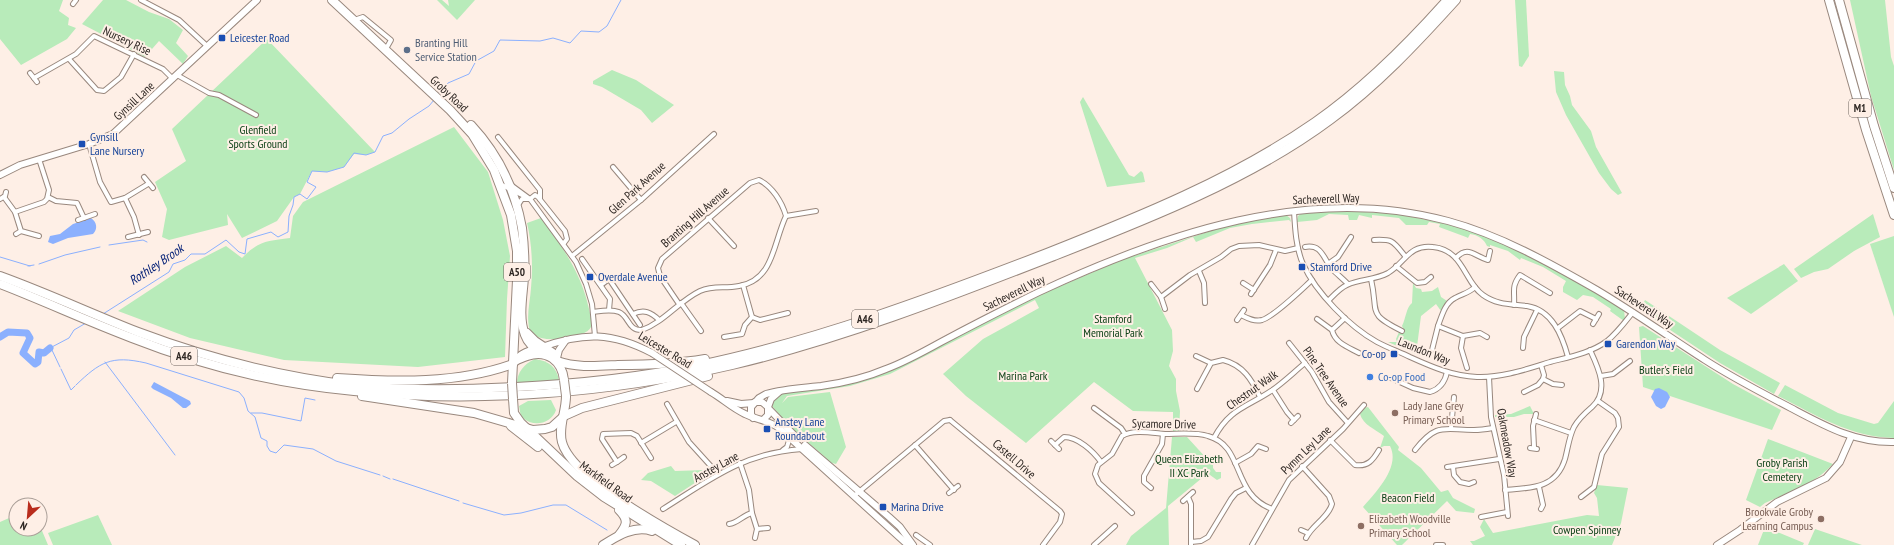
<svg xmlns="http://www.w3.org/2000/svg" width="1894" height="545" font-family="'PT Sans Narrow',sans-serif">
  <style>
    .green { fill: #b8ebba }
    .water { fill: #8bb0fe }
    .lines { fill: none; stroke-linecap: round; stroke-linejoin: round }
    .stream { stroke: #8bb0fe; stroke-width: 1 }
    .river { stroke: #8bb0fe; stroke-width: 7 }
    .street-casing { stroke: #99887e; stroke-width: 6 }
    .secondary-casing { stroke: #99887e; stroke-width: 8 }
    .highway-casing { stroke: #99887e; stroke-width: 10 }
    .street { stroke: #fff; stroke-width: 4 }
    .secondary { stroke: #fff; stroke-width: 6 }
    .highway { stroke: #fff; stroke-width: 8 }
    .secondary-bridge-casing { stroke: #99887e; stroke-width: 8; stroke-linecap: butt }
    .highway-bridge-casing { stroke: #99887e; stroke-width: 10; stroke-linecap: butt }
    .secondary-bridge { stroke: #fff; stroke-width: 6 }
    .highway-bridge { stroke: #fff; stroke-width: 8 }
    .transit-dot { fill: #1a4fb4; stroke: #feefe6; stroke-width: 1.5 }
    .service-dot { fill: #5c6f8a; stroke: #feefe6; stroke-width: 1.5 }
    .shop-dot { fill: #3f7fe0; stroke: #feefe6; stroke-width: 1.5 }
    .education-dot { fill: #8d6e63; stroke: #feefe6; stroke-width: 1.5 }
    .labels { text-anchor: middle; stroke-width: 4; stroke-linejoin: round; paint-order: stroke }
    .shield { fill: #feefe6; stroke: #6c625d; stroke-width: 1 }
    .shield-label { font-size: 11px; font-weight: bold; fill: #2d2622 }
    .transit-label { font-size: 12px; fill: #164399; stroke: #feefe6; text-anchor: start }
    .street-label { font-size: 12px; fill: #2d2622; stroke: #feefe6 }
    .service-label { font-size: 12px; fill: #4e5e75; stroke: #feefe6; text-anchor: start }
    .park-label { font-size: 12px; fill: #063c11; stroke: #feefe6 }
    .shop-label { font-size: 12px; fill: #366cbe; stroke: #feefe6; text-anchor: start }
    .education-label { font-size: 12px; fill: #785e54; stroke: #feefe6; text-anchor: start }
    .water-label { font-size: 13px; font-style: italic; fill: #052177; stroke: #feefe6 }
  </style>
  <rect width="100%" height="100%" fill="#feefe6"/>
  <g class="green">
    <path d="M0,0H63L59,11L69,18L68,25L76,28L67,39L21,65L0,39Z"/>
    <path d="M103,0H126L149,12L169,19L183,30L176,43L188,56L183,64L159,41L145,57L82,24Z"/>
    <path d="M437,0H442L449,6L448,0H475L457,20Z"/>
    <path d="M1515,0H1526L1529,56L1522,67L1519,66Z"/>
    <path d="M1850,0H1885L1891,57L1894,66V170L1871,96Z"/>
    <path d="M267,39L375,152L366,155L354,154L344,167L327,172L312,171L300,194L294,197L277,221L242,238L227,214L228,225L169,240L162,237L167,209L155,182L186,161L172,129Z"/>
    <path d="M612,70L636,80L674,105L652,123L641,110L602,87L593,84V81Z"/>
    <path d="M1554,71L1564,72L1565,85L1570,96L1572,105L1591,131L1596,147L1622,193L1618,195L1611,189L1599,173L1566,115L1556,92Z"/>
    <path d="M1083,97L1129,175L1134,177L1141,171L1143,173L1145,182L1107,187L1080,102Z"/>
    <path d="M454,127L488,172L503,220L510,256L507,299L505,357L418,367L284,360L190,338L118,311L185,267L226,246L242,258C258,241 267,241 290,238L293,216L303,202Z"/>
    <path d="M1333,210L1396,214L1459,226L1507,245L1562,272L1624,310L1625,319L1624,321L1610,311L1611,309L1593,297L1583,295L1577,300L1563,292V287L1566,281L1543,267L1521,258L1520,260L1508,251L1490,245V247L1487,246C1484,239 1478,235 1470,234L1468,238L1466,237L1439,227L1440,224L1429,222L1427,225H1406L1399,218L1372,215V218L1359,215L1357,220H1349L1348,215L1329,214L1317,220L1297,222L1298,216L1302,213Z"/>
    <path d="M1873,214L1880,237L1854,251L1828,269L1814,272L1801,278L1794,269Z"/>
    <path d="M1286,215L1290,218L1291,222L1289,220L1252,224L1230,228L1196,242L1193,237L1167,248L1135,258L1172,330L1173,351L1169,366L1176,379V391L1180,411L1179,431H1173V412L1133,411L1094,382L1026,443L966,396L943,374L983,339L1039,308L1035,300L890,374L850,386L787,396L782,403L788,397L830,392L846,447L836,464L828,462L826,458L790,427L772,406L774,399L780,394L843,384L957,336L1042,294L1121,260L1220,228L1265,218Z"/>
    <path d="M541,218C562,245 582,275 589,309C590,314 593,321 591,327C588,334 576,335 569,337C557,340 543,341 531,334C525,319 530,304 531,288C533,267 532,244 527,223Z"/>
    <path d="M1894,236V317L1870,244Z"/>
    <path d="M1784,264L1798,281L1751,314L1727,298Z"/>
    <path d="M1413,283L1416,288L1421,289L1422,292L1432,291L1438,287L1441,297L1447,301L1441,311L1436,304L1421,316L1416,354L1388,342H1397L1396,339L1399,332L1403,333L1404,330L1402,326C1406,318 1406,308 1412,303Z"/>
    <path d="M1645,300L1720,350L1780,383L1774,394L1720,363L1640,310Z"/>
    <path d="M1643,326L1733,384L1781,410L1772,430L1643,387L1639,327Z"/>
    <path d="M535,359C549,361 557,367 559,381L517,384C517,372 524,364 535,359Z"/>
    <path d="M1785,385L1838,413L1874,424L1878,423L1894,401V438C1850,437 1816,415 1778,396Z"/>
    <path d="M551,400L556,410C552,423 534,428 523,418C520,416 520,410 519,406L528,401Z"/>
    <path d="M1530,406L1534,414H1524L1514,417H1495V415L1511,414Z"/>
    <path d="M1368,407L1399,447L1398,450L1421,468L1441,492L1448,490L1453,498L1475,509L1474,513L1456,511L1447,501L1402,545H1397L1363,507C1375,493 1401,467 1390,446H1384L1380,448L1384,436C1375,429 1363,425 1360,414L1364,408Z"/>
    <path d="M1172,437H1187L1208,460L1213,463V468L1216,472H1221V478L1217,480L1210,475L1206,479L1202,478L1168,506L1169,545H1126L1131,536L1166,508Z"/>
    <path d="M1768,439L1833,464C1815,484 1789,492 1765,503L1760,507L1746,500Z"/>
    <path d="M671,466L675,471L706,470L710,473L675,496L651,481L641,480L648,473Z"/>
    <path d="M1597,485L1628,488L1621,523L1612,545H1473L1470,541H1474L1485,536L1480,527L1484,519L1493,533L1587,515L1599,516L1597,498L1594,493Z"/>
    <path d="M16,515V529H40V526L48,545H0V522Z"/>
    <path d="M98,515L112,545H53L48,533Z"/>
    <path d="M1765,527L1804,543L1803,545H1758Z"/>
    <path d="M1815,529L1862,545H1808Z"/>
  </g>
  <g class="water">
    <path d="M91,218C97,222 98,229 93,234L68,238L53,244L48,242L50,236L60,234L73,224Z"/>
    <path d="M154,382L190,401L191,404L186,408H183L171,398L153,389L151,387Z"/>
    <path d="M1659,388L1667,392L1670,397L1665,407L1661,409L1656,406L1651,397L1655,389Z"/>
  </g>
  <g class="lines">
    <g class="stream">
      <path d="M438,94L448,83L469,74L476,61L494,51L500,40L540,41L553,38L570,43L581,31L599,32L607,26L621,0"/>
      <path d="M109,245L143,240L147,242"/>
      <path d="M0,257L30,266"/>
      <path d="M39,264L65,255L100,247"/>
      <path d="M28,266L34,265"/>
      <path d="M103,314L169,272L173,264L185,260L191,254H205L226,240L239,252L245,254L247,239L271,232L278,237L288,232L289,216L293,205L294,197L300,194L307,199L316,187L307,182L312,171L327,172L344,167L354,153L366,155L375,152L383,136L392,133L409,119L429,106L434,100"/>
      <path d="M50,348L69,338L74,330L86,323"/>
      <path d="M51,348L60,367"/>
      <path d="M105,362L175,455"/>
      <path d="M61,369L71,390L75,386"/>
      <path d="M76,385C100,362 111,355 146,363L239,392L244,398L248,411L255,417L261,438L267,441V446L270,451L276,453L284,445L313,449L336,461L380,475"/>
      <path d="M251,413H262L301,421L305,398L315,400"/>
      <path d="M383,476L390,479"/>
      <path d="M393,479L459,501"/>
      <path d="M463,503L504,515L521,513L553,505H566L607,530"/>
    </g>
    <path class="river" d="M0,337L8,332L27,333L30,338L23,353L35,364L38,362L39,352L44,353L50,348"/>
    <defs>
      <g id="street">
        <path d="M141,0L179,20L207,46"/>
        <path d="M73,4L76,0"/>
        <path d="M357,19L363,17L391,40L387,47"/>
        <path d="M69,59L97,90L104,91L121,77L134,54"/>
        <path d="M30,73L37,82"/>
        <path d="M177,75L209,93L219,95L256,115"/>
        <path d="M34,78L76,54L94,36L163,69L173,79"/>
        <path d="M498,137L540,190V199"/>
        <path d="M89,144L100,182L111,202L125,198L148,184"/>
        <path d="M613,167L641,200"/>
        <path d="M144,177L153,188"/>
        <path d="M502,185L528,198"/>
        <path d="M511,185L530,199L576,262L586,284L592,304L595,336"/>
        <path d="M4,197L15,212L21,231L39,236"/>
        <path d="M48,197L56,201L77,203L84,218"/>
        <path d="M125,198L134,217L139,235"/>
        <path d="M0,199L5,196L6,192"/>
        <path d="M518,205L522,199H530L535,195L538,197L565,231L567,239L564,243"/>
        <path d="M1294,211C1295,229 1296,248 1303,264C1316,293 1350,327 1377,342C1388,348 1400,352 1410,357C1432,367 1453,376 1477,377C1502,378 1527,369 1550,362C1569,357 1591,353 1607,341C1617,333 1625,322 1633,312"/>
        <path d="M15,212L44,202L47,199L49,190L39,159"/>
        <path d="M786,216L816,211"/>
        <path d="M708,218L734,246"/>
        <path d="M78,220L95,214"/>
        <path d="M16,234L21,231"/>
        <path d="M128,237L148,232"/>
        <path d="M1374,240C1393,239 1393,241 1405,256"/>
        <path d="M1305,247C1322,244 1323,258 1332,269C1337,274 1343,279 1348,284"/>
        <path d="M572,256L641,200L714,134"/>
        <path d="M1456,258C1468,245 1474,256 1488,260L1490,251"/>
        <path d="M582,259L610,299L609,310"/>
        <path d="M1328,264L1338,257L1351,237"/>
        <path d="M1396,266L1417,283L1425,282L1431,277"/>
        <path d="M1199,271L1204,283L1205,303"/>
        <path d="M1371,279C1379,314 1366,313 1402,331"/>
        <path d="M1243,283L1254,290"/>
        <path d="M1151,284L1161,297L1165,309"/>
        <path d="M601,285L609,279L640,325"/>
        <path d="M1475,287C1469,293 1462,294 1455,298C1445,303 1442,315 1438,326L1463,336L1480,333L1487,337"/>
        <path d="M1251,294L1270,265L1276,250"/>
        <path d="M1161,297L1190,275L1221,257L1231,249L1239,246L1259,245L1285,251L1298,248"/>
        <path d="M1329,300C1334,295 1340,288 1347,285C1360,279 1375,280 1388,273C1405,263 1409,244 1433,247C1464,250 1464,282 1483,295C1497,305 1511,304 1527,306C1552,310 1562,335 1568,357"/>
        <path d="M681,303L701,331"/>
        <path d="M1514,305C1515,291 1511,287 1520,275L1550,293"/>
        <path d="M593,312C601,311 611,309 619,312C629,316 628,331 642,330C664,322 679,301 700,291C714,285 724,289 739,286C774,280 773,243 786,216C782,202 772,186 759,180L750,183L662,259L658,268L660,276L679,304"/>
        <path d="M633,314C644,309 651,312 659,320"/>
        <path d="M1241,315C1247,318 1254,322 1262,320C1275,316 1301,290 1312,280"/>
        <path d="M752,317L760,320L788,313"/>
        <path d="M1345,318L1332,330C1335,343 1348,347 1359,353"/>
        <path d="M1317,319L1332,330"/>
        <path d="M1237,320L1244,310"/>
        <path d="M1593,324L1599,314"/>
        <path d="M1558,328L1580,311L1596,319"/>
        <path d="M1463,336L1461,348L1467,368"/>
        <path d="M724,337L742,334L745,325L752,317L743,285"/>
        <path d="M1289,343L1312,372L1329,402L1347,422"/>
        <path d="M1523,348L1524,337L1537,310"/>
        <path d="M1432,350L1438,326"/>
        <path d="M1196,356L1211,363"/>
        <path d="M1541,365L1544,375L1543,379L1553,384L1562,385"/>
        <path d="M1601,376L1613,374L1630,361"/>
        <path d="M1489,377L1491,417L1504,475L1508,516"/>
        <path d="M1391,378L1413,388L1430,392C1440,389 1445,382 1447,372"/>
        <path d="M1197,389L1211,363L1223,360C1243,365 1252,380 1260,397"/>
        <path d="M1273,390L1287,412L1294,420"/>
        <path d="M1524,392L1538,385L1543,379"/>
        <path d="M667,404L689,442L718,474"/>
        <path d="M1094,408L1121,428L1125,434"/>
        <path d="M950,420L1060,511L1062,514L1060,522L1043,545"/>
        <path d="M1534,420L1571,433"/>
        <path d="M1291,423L1298,416"/>
        <path d="M1451,428L1454,397"/>
        <path d="M1214,438C1229,409 1247,407 1271,391C1283,383 1294,372 1305,363"/>
        <path d="M1330,440L1355,465C1368,467 1373,460 1379,450"/>
        <path d="M1051,441L1059,449"/>
        <path d="M641,443L676,422"/>
        <path d="M915,445L954,490"/>
        <path d="M1055,445L1064,437C1078,437 1093,451 1101,462"/>
        <path d="M1534,447L1533,426L1536,414"/>
        <path d="M1530,448L1537,449"/>
        <path d="M783,450L787,447L790,437"/>
        <path d="M1415,450C1437,422 1444,430 1474,430C1481,430 1487,429 1493,428"/>
        <path d="M617,462L624,457"/>
        <path d="M740,463L749,490L752,513L757,529L755,538"/>
        <path d="M1235,463L1251,454L1258,446L1266,449"/>
        <path d="M612,465L617,462L602,439L603,434L631,433L637,436L651,458"/>
        <path d="M1302,466L1329,496L1332,504C1328,518 1312,525 1306,538"/>
        <path d="M1447,467L1499,459"/>
        <path d="M1453,467L1454,475L1460,482L1469,484L1474,482"/>
        <path d="M1539,487L1543,505L1541,509"/>
        <path d="M1151,488L1144,482V476L1162,444L1163,434"/>
        <path d="M1505,490C1530,488 1556,489 1565,459C1568,448 1569,437 1574,427C1579,418 1585,413 1592,407C1610,391 1598,367 1590,350"/>
        <path d="M949,493L958,486"/>
        <path d="M854,496L944,421L950,420"/>
        <path d="M1188,497L1191,504V545"/>
        <path d="M1581,497L1594,487L1602,454L1619,427L1618,418L1615,413L1598,401"/>
        <path d="M1183,501L1193,492"/>
        <path d="M663,509C711,479 743,453 802,449"/>
        <path d="M1132,513L1099,483L1095,474L1098,465L1112,454L1122,436C1133,429 1153,433 1165,434C1178,434 1195,432 1208,436C1245,446 1231,494 1272,509"/>
        <path d="M1481,517L1507,512"/>
        <path d="M729,524C738,523 743,515 752,513"/>
        <path d="M757,529L768,528"/>
        <path d="M1301,530L1308,533"/>
        <path d="M916,535L930,545"/>
        <path d="M1191,542L1201,541L1208,537L1231,499L1236,493L1246,488"/>
        <path d="M1094,545L1115,526"/>
        <path d="M1252,545L1289,480L1343,429L1364,405"/>
        <path d="M1436,545H1443"/>
      </g>
      <g id="secondary">
        <path d="M0,175L20,165L89,144L113,134L257,0"/>
        <path d="M517,358C523,351 533,350 542,347C584,332 612,332 652,353"/>
        <path d="M557,358L559,350L566,340"/>
        <path d="M711,392C723,399 732,408 745,414C757,420 768,420 779,428L908,545"/>
        <path d="M727,401L741,404L754,403"/>
        <path d="M755,402H762L768,407V415L763,420"/>
        <path d="M768,407L771,399L779,392"/>
        <path d="M769,409L797,438"/>
        <path d="M753,418L751,414V407L759,398L766,394C783,389 803,388 821,386C843,383 865,378 886,369C905,362 923,352 941,342C973,325 1006,308 1039,292C1163,234 1310,183 1448,221C1500,235 1550,263 1597,290C1634,312 1669,337 1705,360C1733,378 1762,393 1791,408C1825,426 1855,443 1894,442"/>
        <path d="M805,445L889,517L900,527L913,545"/>
        <path d="M1717,545L1740,530L1777,502L1826,478L1840,462L1851,437"/>
      </g>
      <g id="highway">
        <path d="M332,0L450,110L472,134L494,170L511,215L517,251V280L512,383"/>
        <path d="M1829,0L1866,130L1894,215"/>
        <path d="M1839,0L1874,126L1894,188"/>
        <path d="M471,125C498,154 515,189 522,228C524,244 525,261 524,277C523,295 518,317 525,335C528,344 536,350 544,354"/>
        <path d="M0,276C47,293 92,314 138,332C207,358 278,376 351,385C406,391 461,390 516,387C576,384 636,378 695,366C816,341 933,297 1047,253C1138,217 1233,179 1315,122C1364,88 1407,45 1447,0"/>
        <path d="M0,284C44,301 87,321 132,338C203,366 279,384 354,391C477,404 612,393 732,365C842,339 949,297 1054,256C1146,220 1251,179 1330,120C1377,86 1417,43 1456,0"/>
        <path d="M527,333L535,341L556,355"/>
        <path d="M557,361C577,368 597,366 618,365C647,365 676,364 705,359"/>
        <path d="M513,363C517,359 522,358 527,356C547,349 562,361 564,380"/>
        <path d="M337,378C395,382 458,384 513,364"/>
        <path d="M362,396L474,413L533,430L545,429L552,427L563,417"/>
        <path d="M566,396C566,412 558,427 562,442C571,477 662,527 695,545"/>
        <path d="M513,399L514,413L521,423L577,476L604,497L681,545"/>
        <path d="M564,416L582,408L708,376"/>
        <path d="M511,426L538,447"/>
        <path d="M619,510C629,520 627,525 619,535"/>
        <path d="M603,545C617,536 635,525 652,531"/>
      </g>
    </defs>
    <use href="#street" class="street-casing"/>
    <use href="#secondary" class="secondary-casing"/>
    <use href="#highway" class="highway-casing"/>
    <use href="#street" class="street"/>
    <use href="#secondary" class="secondary"/>
    <use href="#highway" class="highway"/>
    <defs>
      <path id="secondary-bridge" d="M652,353L711,392"/>
      <g id="highway-bridge">
        <path d="M564,380L566,396"/>
        <path d="M512,383L513,399"/>
      </g>
    </defs>
    <use href="#secondary-bridge" class="secondary-bridge-casing"/>
    <use href="#highway-bridge" class="highway-bridge-casing"/>
    <use href="#secondary-bridge" class="secondary-bridge"/>
    <use href="#highway-bridge" class="highway-bridge"/>
  </g>
  <g class="transit-dot">
    <rect x="218" y="34" width="8" height="8" rx="2"/>
    <rect x="78" y="140" width="8" height="8" rx="2"/>
    <rect x="1298" y="263" width="8" height="8" rx="2"/>
    <rect x="586" y="273" width="8" height="8" rx="2"/>
    <rect x="1604" y="340" width="8" height="8" rx="2"/>
    <rect x="1390" y="350" width="8" height="8" rx="2"/>
    <rect x="763" y="425" width="8" height="8" rx="2"/>
    <rect x="879" y="503" width="8" height="8" rx="2"/>
  </g>
  <circle class="service-dot" cx="407" cy="50" r="4"/>
  <circle class="shop-dot" cx="1370" cy="377" r="4"/>
  <g class="education-dot">
    <circle cx="1395" cy="413" r="4"/>
    <circle cx="1821" cy="519" r="4"/>
    <circle cx="1361" cy="526" r="4"/>
  </g>
  <g class="labels">
    <g class="shield">
      <rect x="1849" y="99" width="22" height="18" rx="3"/>
      <rect x="504" y="263" width="26" height="18" rx="3"/>
      <rect x="852" y="310" width="26" height="18" rx="3"/>
      <rect x="171" y="347" width="26" height="18" rx="3"/>
    </g>
    <g class="shield-label">
      <text x="1860" y="112">M1</text>
      <text x="517" y="276">A50</text>
      <text x="865" y="323">A46</text>
      <text x="184" y="360">A46</text>
    </g>
    <g class="transit-label">
      <text x="230" y="42">Leicester Road</text>
      <text x="90" y="141">Gynsill<tspan x="90" dy="14">Lane Nursery</tspan></text>
      <text x="1310" y="271">Stamford Drive</text>
      <text x="598" y="281">Overdale Avenue</text>
      <text x="1616" y="348">Garendon Way</text>
      <text x="1386" y="358" text-anchor="end">Co-op</text>
      <text x="775" y="426">Anstey Lane<tspan x="775" dy="14">Roundabout</tspan></text>
      <text x="891" y="511">Marina Drive</text>
    </g>
    <g class="street-label">
      <text transform="translate(127 41) rotate(25)" y="4">Nursery Rise</text>
      <text transform="translate(449 94) rotate(43)" y="4">Groby Road</text>
      <text transform="translate(134 101) rotate(-43)" y="4">Gynsill Lane</text>
      <text transform="translate(637 188) rotate(-42)" y="4">Glen Park Avenue</text>
      <text transform="translate(1326 199) rotate(-2)" y="4">Sacheverell Way</text>
      <text transform="translate(695 217) rotate(-41)" y="4">Branting Hill Avenue</text>
      <text transform="translate(1014 293) rotate(-26)" y="4">Sacheverell Way</text>
      <text transform="translate(1644 307) rotate(33)" y="4">Sacheverell Way</text>
      <text transform="translate(665 350) rotate(31)" y="4">Leicester Road</text>
      <text transform="translate(1424 351) rotate(22)" y="4">Laundon Way</text>
      <text transform="translate(1326 377) rotate(55)" y="4">Pine Tree Avenue</text>
      <text transform="translate(1252 390) rotate(-35)" y="4">Chestnut Walk</text>
      <text transform="translate(1164 424) rotate(1)" y="4">Sycamore Drive</text>
      <text transform="translate(1507 443) rotate(80)" y="4">Oakmeadow Way</text>
      <text transform="translate(1306 450) rotate(-44)" y="4">Pymm Ley Lane</text>
      <text transform="translate(1014 459) rotate(41)" y="4">Castell Drive</text>
      <text transform="translate(716 467) rotate(-29)" y="4">Anstey Lane</text>
      <text transform="translate(606 482) rotate(36)" y="4">Markfield Road</text>
    </g>
    <g class="service-label">
      <text x="415" y="47">Branting Hill<tspan x="415" dy="14">Service Station</tspan></text>
    </g>
    <g class="park-label">
      <text x="258" y="134">Glenfield<tspan x="258" dy="14">Sports Ground</tspan></text>
      <text x="1113" y="323">Stamford<tspan x="1113" dy="14">Memorial Park</tspan></text>
      <text x="1666" y="374">Butler's Field</text>
      <text x="1023" y="380">Marina Park</text>
      <text x="1189" y="463">Queen Elizabeth<tspan x="1189" dy="14">II XC Park</tspan></text>
      <text x="1782" y="467">Groby Parish<tspan x="1782" dy="14">Cemetery</tspan></text>
      <text x="1408" y="502">Beacon Field</text>
      <text x="1587" y="534">Cowpen Spinney</text>
    </g>
    <g class="shop-label">
      <text x="1378" y="381">Co-op Food</text>
    </g>
    <g class="education-label">
      <text x="1403" y="410">Lady Jane Grey<tspan x="1403" dy="14">Primary School</tspan></text>
      <text x="1813" y="516" text-anchor="end">Brookvale Groby<tspan x="1813" dy="14">Learning Campus</tspan></text>
      <text x="1369" y="523">Elizabeth Woodville<tspan x="1369" dy="14">Primary School</tspan></text>
    </g>
    <g class="water-label">
      <text transform="translate(156 264) rotate(-34)" y="5">Rothley Brook</text>
    </g>
  </g>
  <g transform="translate(28 517) rotate(206)"><circle r="19" fill="#feefe6" stroke="#aa9f98"/>
  <path d="M0-3L7 15L0 10L-7 15Z" fill="#b92c1c"/>
  <text y="-6" font-size="11" font-weight="bold" text-anchor="middle" fill="#2d2622">N</text>
  </g>
</svg>
